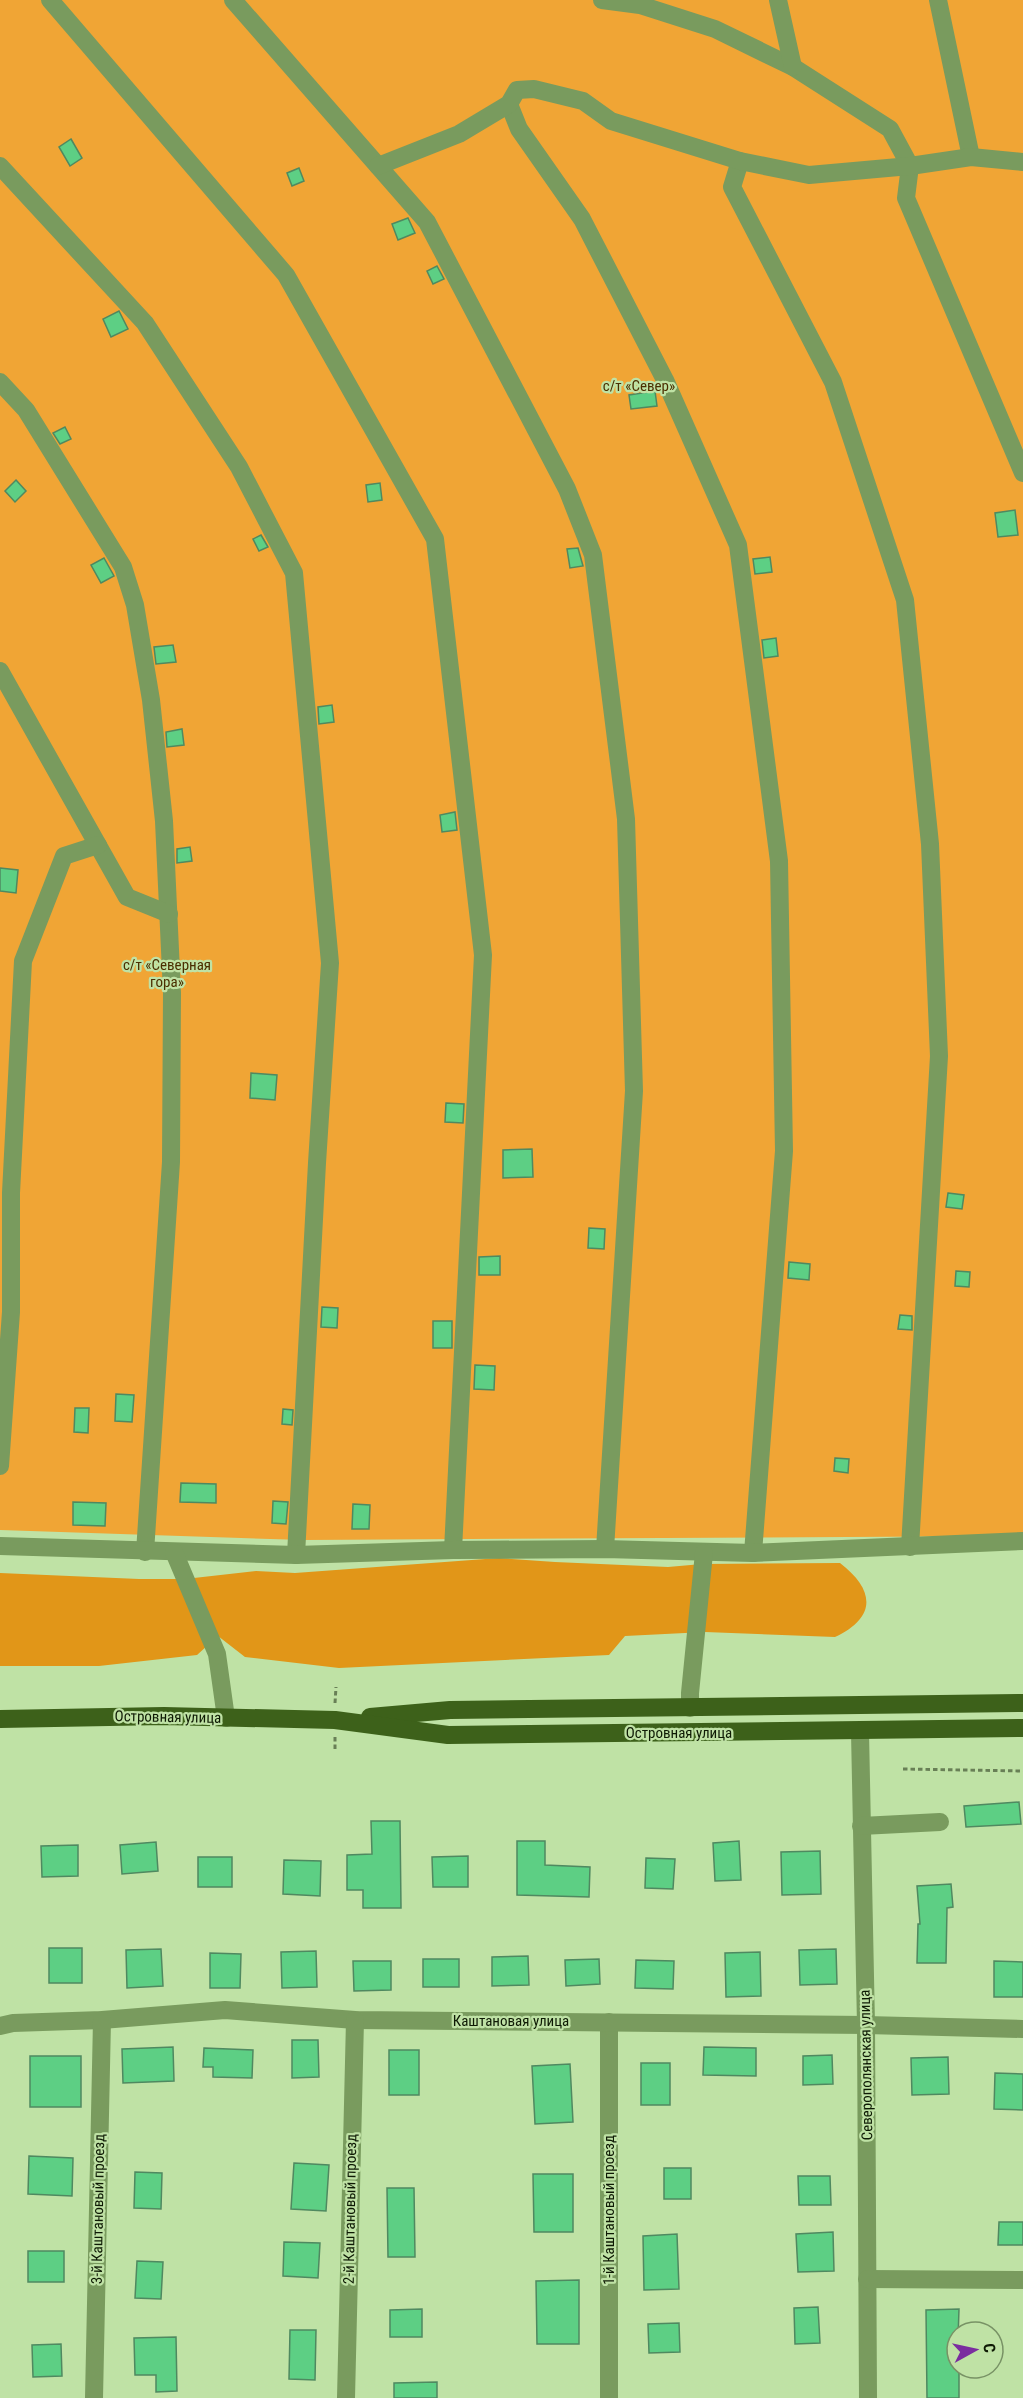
<svg xmlns="http://www.w3.org/2000/svg" width="1023" height="2398" font-family="'Roboto Condensed',sans-serif">
  <style>
    .green { fill: #f0a535 }
    .forest { fill: #e19618 }
    .building { fill: #5dcf84; stroke: #4f8960; stroke-width: 1.5 }
    .lines { fill: none; stroke-linecap: round; stroke-linejoin: round }
    .path { stroke: #687f56; stroke-width: 3; stroke-dasharray: 4.5 3; stroke-linecap: butt }
    .minor { stroke: #799b5e; stroke-width: 18 }
    .major { stroke: #3d611a; stroke-width: 18 }
    .labels { text-anchor: middle; stroke-width: 4.5; stroke-linejoin: round; paint-order: stroke }
    .park-label { font-size: 15px; fill: #4b2e00; stroke: #bfe2a5 }
    .street-label { font-size: 15px; fill: #0e1a04; stroke: #bfe2a5 }
  </style>
  <rect width="100%" height="100%" fill="#bfe2a5"/>
  <path class="green" d="M0,0H1023V1536L303,1540L0,1530Z"/>
  <path class="forest" d="M499,1558L555,1562L668,1567L702,1564L840,1563C875,1590 877,1617 835,1637L705,1632L625,1636L609,1655L339,1668L245,1657L218,1636L197,1655L99,1666H0V1573L139,1579H185L256,1571L295,1573Z"/>
  <g class="building">
    <path d="M71,139L82,158L70,166L59,147Z"/>
    <path d="M299,168L304,181L292,186L287,173Z"/>
    <path d="M408,218L415,233L398,240L392,224Z"/>
    <path d="M437,266L444,279L433,284L427,271Z"/>
    <path d="M119,311L128,329L111,337L103,319Z"/>
    <path d="M655,391L657,406L631,409L629,395Z"/>
    <path d="M65,427L71,439L60,444L53,433Z"/>
    <path d="M16,480L26,491L15,502L5,491Z"/>
    <path d="M380,483L382,500L368,502L366,485Z"/>
    <path d="M1015,510L1018,535L998,537L995,513Z"/>
    <path d="M261,535L268,547L259,551L253,539Z"/>
    <path d="M578,548L583,566L570,568L567,549Z"/>
    <path d="M770,557L772,572L755,574L753,559Z"/>
    <path d="M104,558L114,576L101,583L91,565Z"/>
    <path d="M776,638L778,656L764,658L762,640Z"/>
    <path d="M173,645L176,662L156,664L154,647Z"/>
    <path d="M332,705L334,722L319,724L318,707Z"/>
    <path d="M182,729L184,745L167,747L166,732Z"/>
    <path d="M455,812L457,830L442,832L440,815Z"/>
    <path d="M190,847L192,861L177,863V849Z"/>
    <path d="M0,868L18,870L16,893L0,891Z"/>
    <path d="M251,1073L277,1075L275,1100L250,1098Z"/>
    <path d="M446,1103L464,1104L463,1123L445,1122Z"/>
    <path d="M532,1149L533,1177L503,1178V1150Z"/>
    <path d="M948,1193L964,1195L962,1209L946,1207Z"/>
    <path d="M589,1228L605,1229L604,1249L588,1248Z"/>
    <path d="M500,1256V1275H479V1257Z"/>
    <path d="M789,1262L810,1264L809,1280L788,1278Z"/>
    <path d="M956,1271L970,1272L969,1287L955,1286Z"/>
    <path d="M322,1307L338,1308L337,1328L321,1327Z"/>
    <path d="M900,1315L912,1316V1330L898,1329Z"/>
    <rect x="433" y="1321" width="19" height="27"/>
    <path d="M475,1365L495,1366L494,1390L474,1389Z"/>
    <path d="M116,1394L134,1395L132,1422L115,1421Z"/>
    <path d="M75,1408H89L88,1433L74,1432Z"/>
    <path d="M283,1409L293,1410L292,1425L282,1424Z"/>
    <path d="M835,1458L849,1459L848,1473L834,1471Z"/>
    <path d="M181,1483L216,1484V1503L180,1502Z"/>
    <path d="M273,1501L288,1502L286,1524L272,1523Z"/>
    <path d="M73,1502L106,1503L105,1526L73,1525Z"/>
    <path d="M353,1504L370,1505L369,1529H352Z"/>
    <path d="M1019,1802L1021,1824L966,1827L964,1806Z"/>
    <path d="M371,1821H400L401,1908H363V1890H347V1855L372,1854Z"/>
    <path d="M517,1841H545V1865L590,1867L589,1897L517,1895Z"/>
    <path d="M739,1841L741,1880L715,1881L713,1843Z"/>
    <path d="M156,1842L158,1871L122,1874L120,1845Z"/>
    <path d="M78,1845V1876L42,1877L41,1846Z"/>
    <path d="M820,1851L821,1894L782,1895L781,1852Z"/>
    <path d="M468,1856V1887H433L432,1857Z"/>
    <rect x="198" y="1857" width="34" height="30"/>
    <path d="M646,1858L675,1859L673,1889L645,1888Z"/>
    <path d="M284,1860L321,1861L320,1896L283,1894Z"/>
    <path d="M951,1884L953,1907L947,1908L946,1963H917L918,1924H920L917,1886Z"/>
    <rect x="49" y="1948" width="33" height="35"/>
    <path d="M161,1949L163,1986L127,1988L126,1950Z"/>
    <path d="M836,1949L837,1984L800,1985L799,1950Z"/>
    <path d="M316,1951L317,1987L282,1988L281,1952Z"/>
    <path d="M760,1952L761,1996L726,1997L725,1953Z"/>
    <path d="M210,1953L241,1954L240,1988H210Z"/>
    <path d="M528,1956L529,1985L492,1986V1957Z"/>
    <rect x="423" y="1959" width="36" height="28"/>
    <path d="M599,1959L600,1984L566,1986L565,1960Z"/>
    <path d="M636,1960L674,1961L673,1989L635,1988Z"/>
    <path d="M353,1961H391V1990L354,1991Z"/>
    <path d="M994,1961L1023,1962V1997H994Z"/>
    <path d="M292,2040H318L319,2077L292,2078Z"/>
    <path d="M173,2047L174,2081L123,2083L122,2049Z"/>
    <path d="M704,2047L756,2048V2076L703,2075Z"/>
    <path d="M204,2048L253,2050L252,2078L213,2077V2067H203Z"/>
    <rect x="389" y="2050" width="30" height="45"/>
    <path d="M832,2055L833,2084L803,2085V2056Z"/>
    <rect x="30" y="2056" width="51" height="51"/>
    <path d="M948,2057L949,2094L912,2095L911,2058Z"/>
    <rect x="641" y="2063" width="29" height="42"/>
    <path d="M570,2064L573,2122L535,2124L532,2066Z"/>
    <path d="M995,2073L1023,2074V2110L994,2109Z"/>
    <path d="M29,2156L73,2158L72,2196L28,2194Z"/>
    <path d="M294,2163L329,2165L326,2211L291,2209Z"/>
    <rect x="664" y="2168" width="27" height="31"/>
    <path d="M135,2172L162,2173L161,2209L134,2208Z"/>
    <path d="M533,2174H573V2232H534Z"/>
    <path d="M798,2176H830L831,2205H799Z"/>
    <path d="M387,2188H414L415,2257H388Z"/>
    <path d="M999,2222H1023V2245H998Z"/>
    <path d="M833,2232L834,2271L798,2272L796,2234Z"/>
    <path d="M677,2234L679,2289L644,2290L643,2236Z"/>
    <path d="M284,2242L320,2243L318,2278L283,2276Z"/>
    <rect x="28" y="2251" width="36" height="31"/>
    <path d="M137,2261L163,2262L161,2299L135,2298Z"/>
    <path d="M579,2280V2344H537L536,2281Z"/>
    <path d="M818,2307L820,2343L795,2344L794,2308Z"/>
    <path d="M422,2309V2337H390V2310Z"/>
    <path d="M959,2309L957,2368H959V2398H927L926,2310Z"/>
    <path d="M679,2323L680,2352L649,2353L648,2324Z"/>
    <path d="M290,2330H316L315,2380L289,2379Z"/>
    <path d="M176,2337L177,2391L156,2392V2375H135L134,2338Z"/>
    <path d="M61,2344L62,2376L33,2377L32,2345Z"/>
    <path d="M437,2382V2398H394V2383Z"/>
  </g>
  <g class="lines">
    <g class="path">
      <path d="M335,1703L336,1687"/>
      <path d="M335,1749V1737"/>
      <path d="M903,1769L1023,1771"/>
    </g>
    <g class="minor">
      <path d="M50,0L286,275L435,539L483,955L453,1550"/>
      <path d="M233,0L427,222L567,489L593,555L626,819L634,1091L605,1549"/>
      <path d="M602,0L640,5L715,29L793,67L890,129L910,166L906,198L1023,473"/>
      <path d="M778,0L793,67"/>
      <path d="M938,0L971,157"/>
      <path d="M509,104L519,129L582,219L665,380L738,545L779,861L784,1151L753,1553"/>
      <path d="M740,161L732,187L833,382L905,600L930,844L939,1056L910,1547"/>
      <path d="M0,166L145,323L239,467L294,573L330,963L317,1163L296,1555"/>
      <path d="M378,166L459,134L509,104L517,90L534,89L583,101L611,121L740,161L809,175L910,166L971,157L1023,162"/>
      <path d="M0,382L26,410L123,567L135,605L151,700L164,821L172,993L171,1162L145,1552"/>
      <path d="M0,671L127,897L169,914"/>
      <path d="M0,1466L11,1312V1193L23,961L64,856L98,845"/>
      <path d="M0,1546L296,1555L453,1550L605,1549L753,1553L1023,1541"/>
      <path d="M174,1552L217,1654L226,1718"/>
      <path d="M690,1708V1693L704,1553"/>
      <path d="M860,1732L866,2025L868,2398"/>
      <path d="M861,1826L940,1822"/>
      <path d="M609,2022V2398"/>
      <path d="M0,2026L13,2023L102,2020L225,2010L355,2020L866,2025L1023,2029"/>
      <path d="M867,2279L1023,2280"/>
      <path d="M94,2398L102,2020"/>
      <path d="M346,2398L355,2020"/>
    </g>
    <g class="major">
      <path d="M370,1717L450,1710L1023,1703"/>
      <path d="M0,1719L164,1716L335,1720L448,1735L1023,1728"/>
    </g>
  </g>
  <g class="labels">
    <g class="park-label">
      <text x="639" y="391">с/т «Север»</text>
      <text x="167" y="970">с/т «Северная<tspan x="167" dy="17">гора»</tspan></text>
    </g>
    <g class="street-label">
      <text transform="translate(168 1717) rotate(1)" y="5">Островная улица</text>
      <text x="679" y="1738">Островная улица</text>
      <text x="511" y="2026">Каштановая улица</text>
      <text transform="translate(866 2065) rotate(-91)" y="5">Северополянская улица</text>
      <text transform="translate(98 2209) rotate(-89)" y="5">3-й Каштановый проезд</text>
      <text transform="translate(350 2209) rotate(-89)" y="5">2-й Каштановый проезд</text>
      <text transform="translate(609 2210) rotate(-90)" y="5">1-й Каштановый проезд</text>
    </g>
  </g>
  <g transform="translate(975 2350) rotate(82)"><circle r="28" fill="#bfe2a5" stroke="#789265" stroke-width="1.5"/>
  <path d="M0-4.5L10 22L0 15L-10 22Z" fill="#7a2d9f"/>
  <text y="-9" font-size="16" font-weight="bold" text-anchor="middle" fill="#0e1a04">С</text>
  </g>
</svg>
